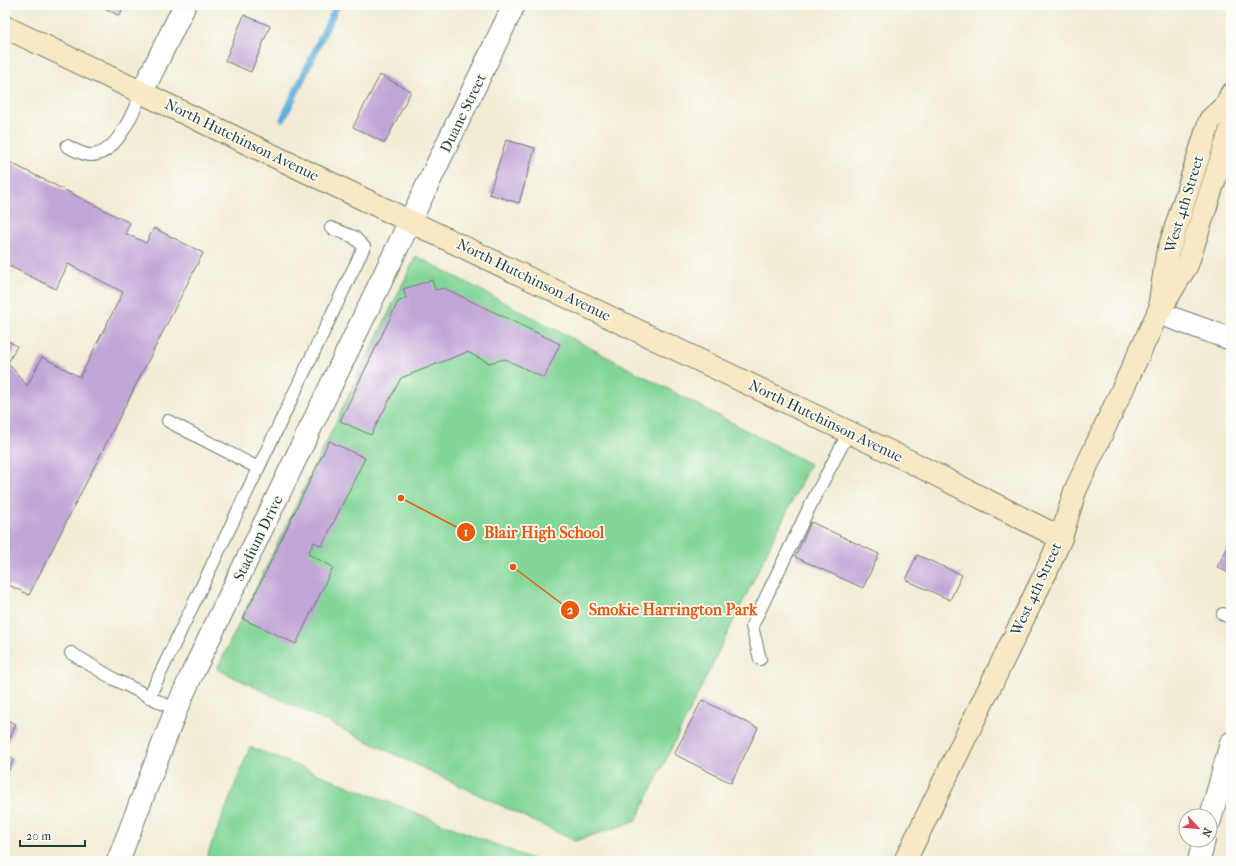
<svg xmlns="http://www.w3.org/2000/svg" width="1236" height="866" font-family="'IM FELL French Canon',serif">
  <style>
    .grass { fill: #82d698; stroke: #508a66 }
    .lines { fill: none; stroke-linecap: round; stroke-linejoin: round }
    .stream { stroke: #61aeda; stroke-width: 7 }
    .building { fill: #c1a5d7 }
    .service-casing { stroke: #697a6c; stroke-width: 14 }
    .minor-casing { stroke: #697a6c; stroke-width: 24 }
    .secondary-casing { stroke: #697a6c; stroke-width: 24 }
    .service { stroke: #fff; stroke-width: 12 }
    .minor { stroke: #fff; stroke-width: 22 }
    .secondary { stroke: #f8e8c3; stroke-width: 22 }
    .labels { text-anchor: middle; stroke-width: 3.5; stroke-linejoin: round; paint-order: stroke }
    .street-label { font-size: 15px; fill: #1f3d34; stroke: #fdfcf7 }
    .leader { fill: none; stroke: #e8590c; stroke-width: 1.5 }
    .callout-dot { fill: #e8590c; stroke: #fdfcf7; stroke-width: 1.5 }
    .mark-label { font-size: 12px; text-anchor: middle; font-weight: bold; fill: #fff }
    .callout-label { font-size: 16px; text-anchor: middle; font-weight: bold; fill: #e8590c; stroke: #fdfcf7; stroke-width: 3.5; stroke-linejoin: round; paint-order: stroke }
  </style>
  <rect width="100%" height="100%" fill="#fdfcf7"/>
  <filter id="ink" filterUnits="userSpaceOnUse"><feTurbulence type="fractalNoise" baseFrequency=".025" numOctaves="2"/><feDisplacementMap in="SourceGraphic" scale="8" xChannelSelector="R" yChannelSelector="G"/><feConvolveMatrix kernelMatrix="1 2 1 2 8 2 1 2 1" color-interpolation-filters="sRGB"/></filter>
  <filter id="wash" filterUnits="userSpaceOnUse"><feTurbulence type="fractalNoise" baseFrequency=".012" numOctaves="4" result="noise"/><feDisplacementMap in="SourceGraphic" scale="16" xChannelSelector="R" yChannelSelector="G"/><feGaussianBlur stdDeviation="0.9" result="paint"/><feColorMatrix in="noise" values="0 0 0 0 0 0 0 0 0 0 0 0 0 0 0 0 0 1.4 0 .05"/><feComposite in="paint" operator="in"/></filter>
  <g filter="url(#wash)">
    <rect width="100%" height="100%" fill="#f2ecd5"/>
    <g class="grass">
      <path d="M416,256L810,464L636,821L575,841L217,669Z"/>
      <path d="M250,747L537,861H205Z"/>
    </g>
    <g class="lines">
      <path class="stream" d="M283,119L337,5"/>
    </g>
    <g id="blocks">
      <g class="building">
        <path d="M100,5H125L119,16Z"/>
        <path d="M244,15L270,26L251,72L225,61Z"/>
        <path d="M380,75L411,91L385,143L353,127Z"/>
        <path d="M506,140L535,148L519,203L489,194Z"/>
        <path d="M9,162L130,223L125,233L146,243L154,228L203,253L29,595L5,583V339L17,346L8,363L27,386L42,357L80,377L123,292L68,264L56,289L5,264V170Z"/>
        <path d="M432,280L435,290L444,288L560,344L544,378L505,359L489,363L467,352L401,378L371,435L340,421L398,302L406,298L403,289Z"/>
        <path d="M329,441L365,458L322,546L314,542L308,554L333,567L296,644L243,619Z"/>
        <path d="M811,522L879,554L863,588L795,557Z"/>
        <path d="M1231,541V574L1217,567Z"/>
        <path d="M917,555L962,575L950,600L906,580Z"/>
        <path d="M702,700L758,728L731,783L674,754Z"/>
        <path d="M5,719L16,724L5,749Z"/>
        <path d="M5,755L14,759L5,778Z"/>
      </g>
    </g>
  </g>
  <g filter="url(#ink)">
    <use href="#blocks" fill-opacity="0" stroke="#697a6c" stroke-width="1"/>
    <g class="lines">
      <defs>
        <g id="service">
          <path d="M67,146C75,150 82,155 91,155C117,155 133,112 142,92"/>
          <path d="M168,421L258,468"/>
          <path d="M1223,614L1231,618"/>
          <path d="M71,653L114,679L176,710"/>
          <path d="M760,659L752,626L812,502L849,432"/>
          <path d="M149,697L364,247L354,237L331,228"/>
        </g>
        <g id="minor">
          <path d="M142,92L185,5"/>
          <path d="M1158,313L1231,339"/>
          <path d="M1210,820L1231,743"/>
          <path d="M118,861L176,710L192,674L514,5"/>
          <path d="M1199,861L1204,840"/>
        </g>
        <g id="secondary">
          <path d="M5,27L907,460L1061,538"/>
          <path d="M1160,301L1167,255L1210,120L1227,104L1231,94"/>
          <path d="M905,861L1046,572L1061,538L1075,491L1158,313L1187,265L1231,129"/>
        </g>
      </defs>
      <use href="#service" class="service-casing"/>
      <use href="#minor" class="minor-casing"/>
      <use href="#secondary" class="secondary-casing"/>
      <use href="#service" class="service"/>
      <use href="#minor" class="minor"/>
      <use href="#secondary" class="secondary"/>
    </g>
  </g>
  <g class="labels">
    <g class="street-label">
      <text transform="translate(463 113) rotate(-64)" y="5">Duane Street</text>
      <text transform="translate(242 140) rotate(26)" y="5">North Hutchinson Avenue</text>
      <text transform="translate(1184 204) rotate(-73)" y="5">West 4th Street</text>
      <text transform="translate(534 280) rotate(26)" y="5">North Hutchinson Avenue</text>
      <text transform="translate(826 421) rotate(26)" y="5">North Hutchinson Avenue</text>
      <text transform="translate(258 538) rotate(-64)" y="5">Stadium Drive</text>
      <text transform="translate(1036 589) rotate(-65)" y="5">West 4th Street</text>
    </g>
  </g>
  <path class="leader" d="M401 498L466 532M513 567L570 610"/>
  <g class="callout-dot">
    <circle cx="401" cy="498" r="4"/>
    <circle cx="513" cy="567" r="4"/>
    <circle cx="466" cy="532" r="10"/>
    <circle cx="570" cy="610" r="10"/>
  </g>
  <g class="mark-label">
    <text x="466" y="536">1</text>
    <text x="570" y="614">2</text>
  </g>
  <g class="callout-label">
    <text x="544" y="538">Blair High School</text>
    <text x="673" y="615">Smokie Harrington Park</text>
  </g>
  <rect width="1236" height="866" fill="none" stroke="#fdfcf7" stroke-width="20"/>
  <g transform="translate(1198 828) rotate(116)"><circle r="19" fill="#fdfcf7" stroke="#a4b0a9"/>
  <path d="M0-3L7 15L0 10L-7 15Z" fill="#d1495b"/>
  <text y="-6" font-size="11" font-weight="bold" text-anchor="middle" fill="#1f3d34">N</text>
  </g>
  <path d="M20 840v6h65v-6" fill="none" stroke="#1f3d34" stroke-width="2"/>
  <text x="26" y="840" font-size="12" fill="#1f3d34" stroke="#fdfcf7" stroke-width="3" paint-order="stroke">20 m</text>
</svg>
